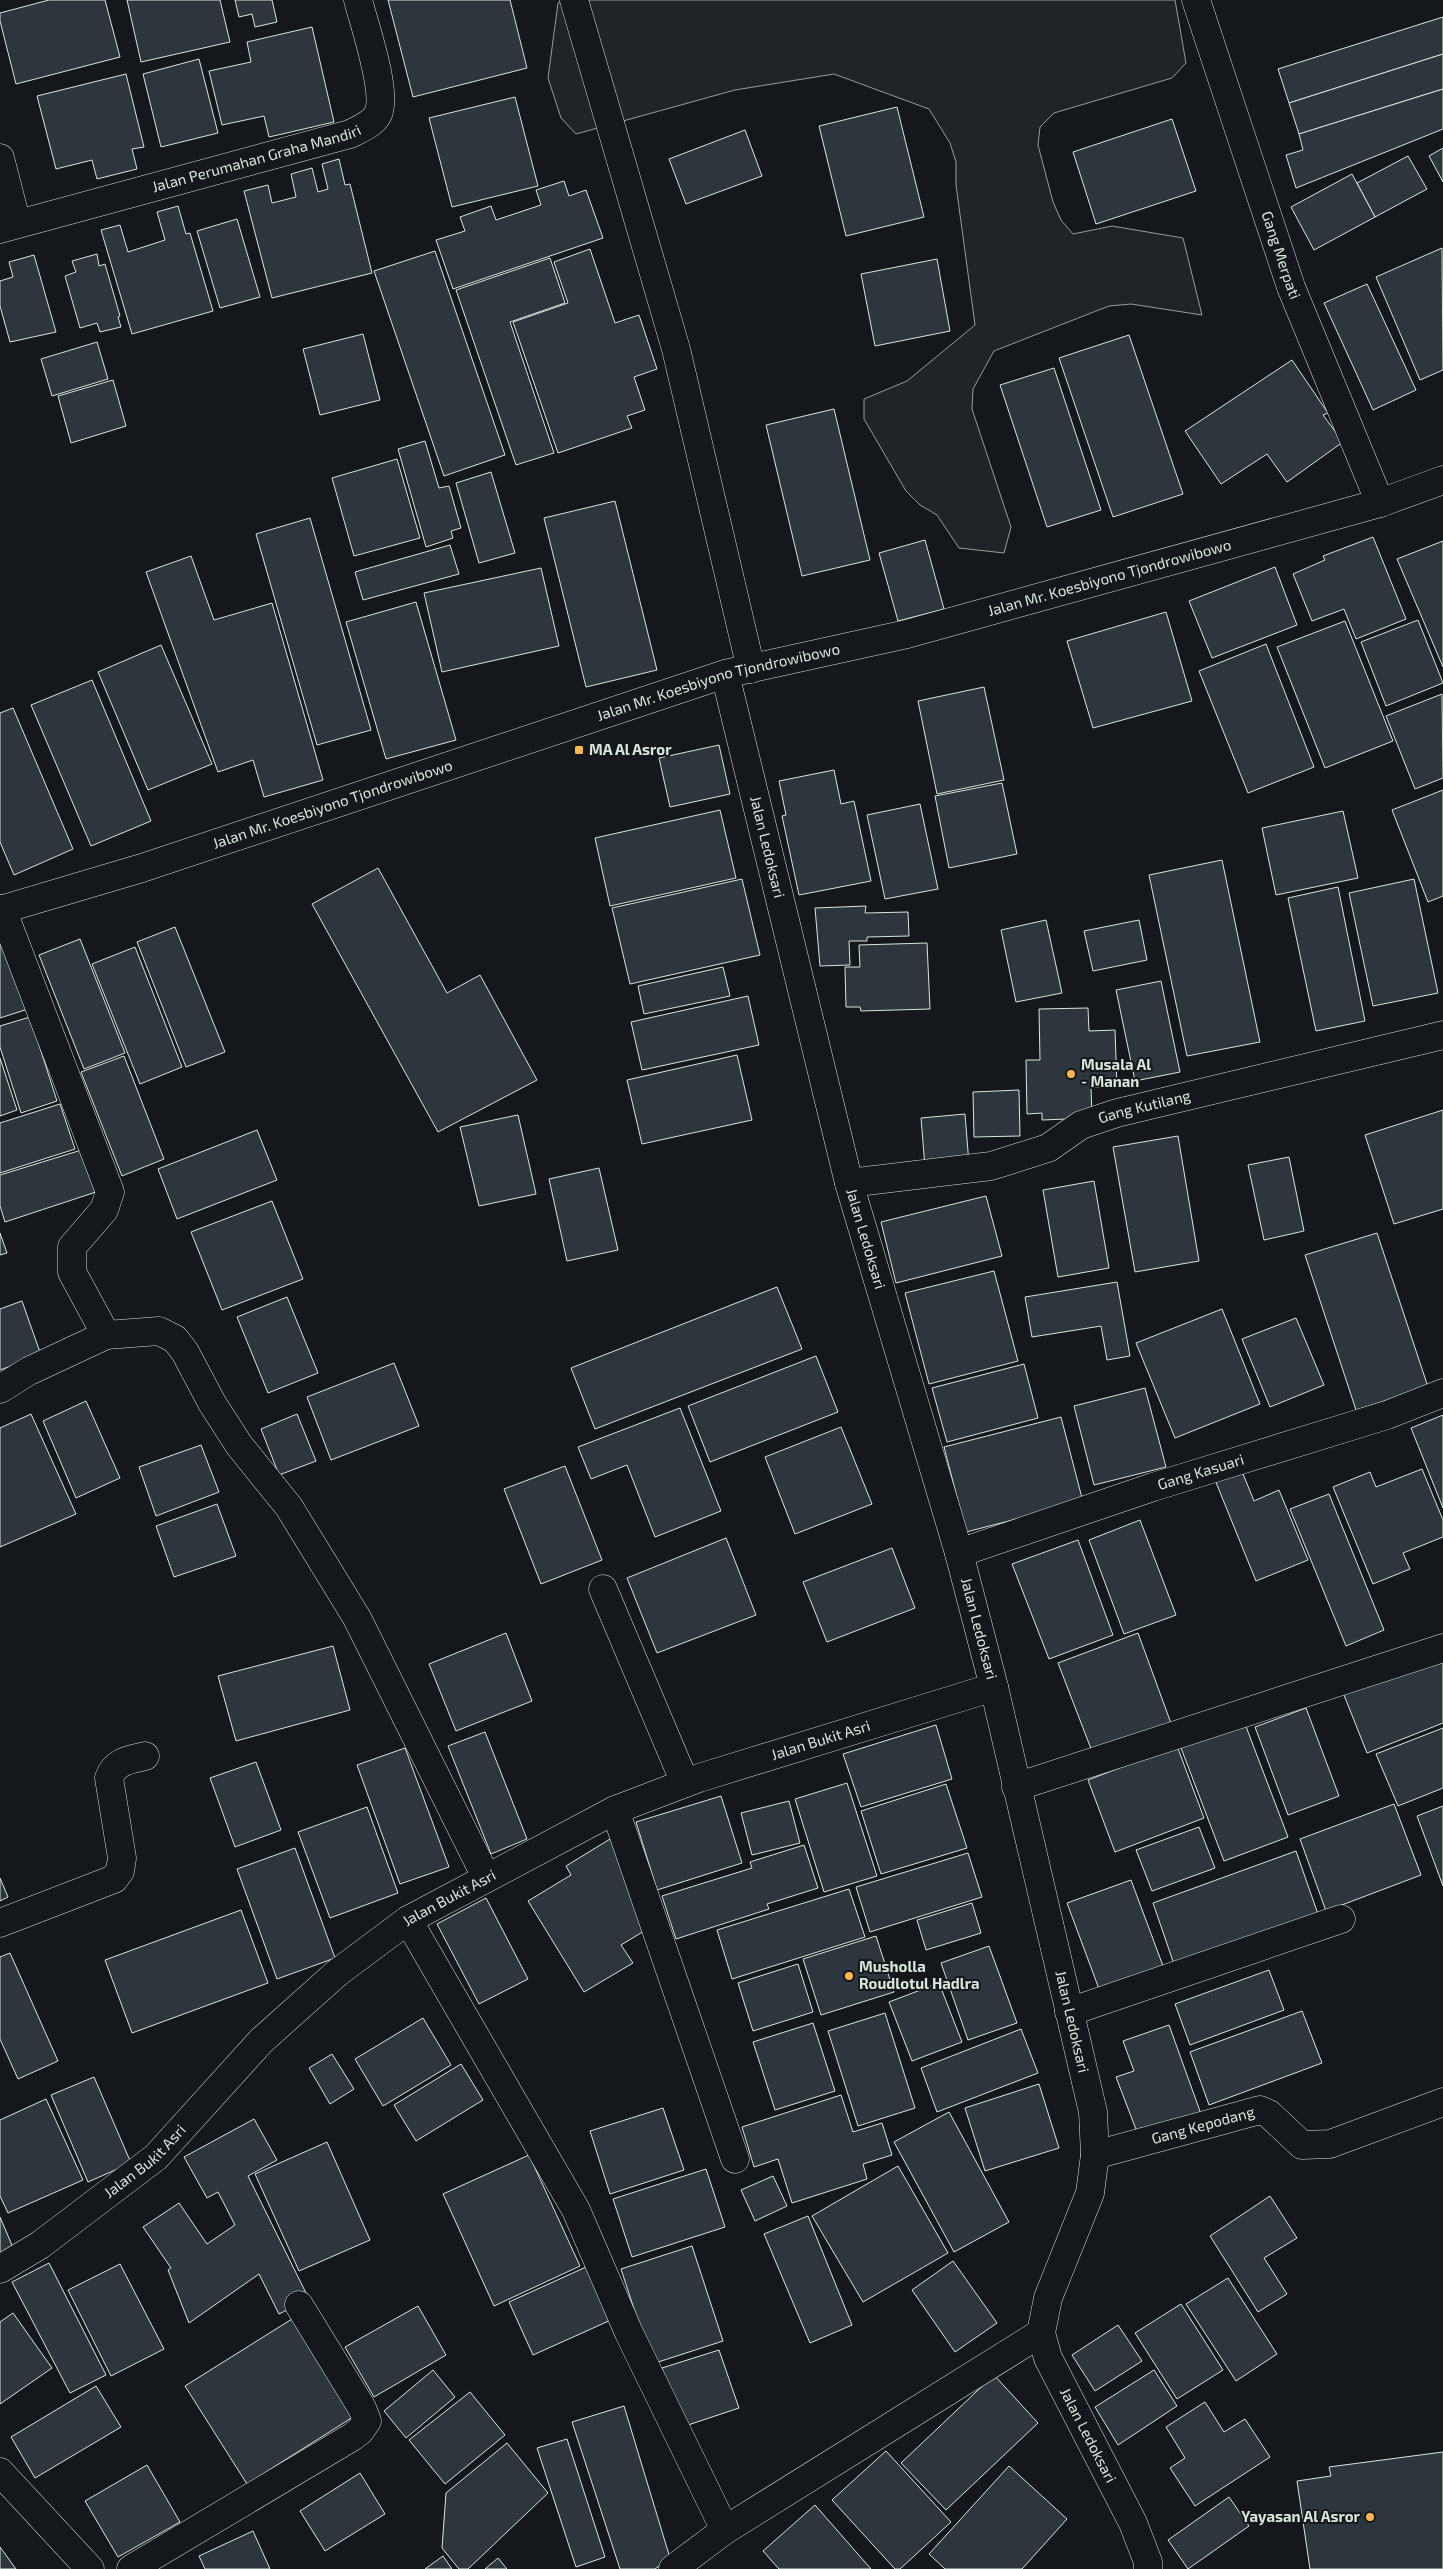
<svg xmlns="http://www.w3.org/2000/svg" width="1443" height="2569" font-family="'Exo 2',sans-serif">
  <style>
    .green { fill: #202428; stroke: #939e99 }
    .building { fill: #2c363c; stroke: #d8e6dc }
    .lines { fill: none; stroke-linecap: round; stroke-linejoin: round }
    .minor-casing { stroke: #d8e6dc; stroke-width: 29 }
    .major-casing { stroke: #d8e6dc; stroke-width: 29 }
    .minor { stroke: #14181c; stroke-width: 28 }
    .major { stroke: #14181c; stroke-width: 28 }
    .poi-dot { fill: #ffb74d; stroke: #14181c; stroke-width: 2 }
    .labels { text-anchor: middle; stroke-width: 4; stroke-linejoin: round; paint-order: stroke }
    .street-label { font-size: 15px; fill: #d8e6dc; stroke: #14181c }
    .poi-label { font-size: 15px; font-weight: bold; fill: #d8e6dc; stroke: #14181c; text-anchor: start }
  </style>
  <rect width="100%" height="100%" fill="#14181c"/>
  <path class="green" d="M565,0H1175L1186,63L1172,78L1054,113L1040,127L1038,145L1053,202L1061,220L1073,234L1112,226L1183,238L1202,315L1131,304L1109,306L994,351L973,389L972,409L1011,527L1004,553L959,548L937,515L920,505L906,491L864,419V399L907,381L975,325L956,185V162L950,143L929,109L834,74L735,90L576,134L561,118L548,78L558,3Z"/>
  <g class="building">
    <path d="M49,0H105L120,57L16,84L0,21V13Z"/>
    <path d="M127,0H220L230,42L141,62Z"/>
    <path d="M235,0H272L277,22L255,27L252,14L239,17Z"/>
    <path d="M388,0H510L527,68L413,97Z"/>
    <path d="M1443,17V54L1289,103L1278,69Z"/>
    <path d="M312,27L334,122L269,137L264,116L222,125L209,71L251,62L247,42Z"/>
    <path d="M1443,54V89L1299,134L1289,103Z"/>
    <path d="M199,59L218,133L161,147L143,74Z"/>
    <path d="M126,74L144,147L132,149L137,169L97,179L92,160L56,169L37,96Z"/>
    <path d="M1443,89V129L1296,188L1286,155L1303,150L1299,134Z"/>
    <path d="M515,97L538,186L452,207L429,118Z"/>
    <path d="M897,107L924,217L846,236L819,126Z"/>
    <path d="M1172,119L1196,191L1096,224L1073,152Z"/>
    <path d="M745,130L762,176L686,204L669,159Z"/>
    <path d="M1443,148V182L1429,156Z"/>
    <path d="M1408,156L1427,189L1375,217L1357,183Z"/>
    <path d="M339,159L345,185L350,184L372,273L272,298L244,191L268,185L272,203L296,197L291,174L312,168L318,192L328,189L322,164Z"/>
    <path d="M1352,174L1375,217L1314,250L1291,207Z"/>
    <path d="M564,181L569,196L586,190L603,238L453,289L436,240L465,231L460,217L491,206L496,220L541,205L536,190Z"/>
    <path d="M178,206L186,234L190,233L213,311L132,334L101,230L120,225L128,252L165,240L157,212Z"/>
    <path d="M237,219L260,297L220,308L197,231Z"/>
    <path d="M1442,248L1443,370L1420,380L1376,277Z"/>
    <path d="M590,249L615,323L639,315L657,369L634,377L645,410L627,416L632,428L558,453L513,322L568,303L554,262Z"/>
    <path d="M435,251L505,455L444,476L374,271Z"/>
    <path d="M97,254L99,266L105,264L120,316L118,317L121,327L100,332L97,323L80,328L65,276L76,272L72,261Z"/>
    <path d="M34,255L56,332L10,342L0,306V281L13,277L9,262Z"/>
    <path d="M550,258L565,303L510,322L554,453L516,465L456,290Z"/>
    <path d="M937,259L950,331L875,346L861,274Z"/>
    <path d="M1367,284L1416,390L1373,410L1324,303Z"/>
    <path d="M363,334L380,400L320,415L303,349Z"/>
    <path d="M1129,335L1183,494L1113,517L1059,358Z"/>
    <path d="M97,342L108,379L52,396L41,359Z"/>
    <path d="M1292,360L1328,413L1323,415L1343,442L1287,482L1267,454L1221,484L1185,431Z"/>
    <path d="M1054,368L1101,510L1047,527L1000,385Z"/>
    <path d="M113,380L126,426L71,443L58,396Z"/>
    <path d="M834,409L870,560L802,576L766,425Z"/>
    <path d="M425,441L439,488L449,486L461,528L451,531L453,538L426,547L398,449Z"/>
    <path d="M397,459L420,538L354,556L332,478Z"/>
    <path d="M491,472L515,553L479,563L456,483Z"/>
    <path d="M615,501L657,670L586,687L544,518Z"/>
    <path d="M310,518L371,730L317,745L256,534Z"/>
    <path d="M1373,537L1406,619L1356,639L1344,609L1312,621L1293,574L1325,560L1323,556Z"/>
    <path d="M925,540L944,609L898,621L879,553Z"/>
    <path d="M1443,541V667L1397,559Z"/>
    <path d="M450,545L459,574L363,600L355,572Z"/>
    <path d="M191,556L214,620L272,603L323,780L264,797L253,760L218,772L146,572Z"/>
    <path d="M1275,567L1297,625L1212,658L1189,601Z"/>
    <path d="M541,568L559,646L442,672L424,593Z"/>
    <path d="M416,602L456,740L386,759L346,622Z"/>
    <path d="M1166,612L1192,701L1093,728L1067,641Z"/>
    <path d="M1418,620L1443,683L1386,706L1361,642Z"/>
    <path d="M1345,621L1393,741L1325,768L1277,647Z"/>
    <path d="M1266,644L1314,767L1248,793L1199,671Z"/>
    <path d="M161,645L212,764L148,790L98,672Z"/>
    <path d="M92,680L151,821L91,846L31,705Z"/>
    <path d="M984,687L1004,780L937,794L918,701Z"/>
    <path d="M1442,694L1443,778L1415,789L1386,716Z"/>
    <path d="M13,708L73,849L14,875L0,842V713Z"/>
    <path d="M719,745L730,794L670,807L659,758Z"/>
    <path d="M834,770L841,804L854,801L871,881L799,895L782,816L786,815L779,781Z"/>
    <path d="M1002,783L1017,854L949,868L935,796Z"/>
    <path d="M1443,790V896L1428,902L1392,810Z"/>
    <path d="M920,804L938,889L885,899L867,815Z"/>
    <path d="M720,810L736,878L610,906L595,838Z"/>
    <path d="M1343,811L1358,878L1276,895L1262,828Z"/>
    <path d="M1222,860L1260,1042L1187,1056L1149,875Z"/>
    <path d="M378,868L447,993L480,975L537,1080L438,1132L312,904Z"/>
    <path d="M742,879L760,955L630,984L612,908Z"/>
    <path d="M1414,879L1438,993L1373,1006L1349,893Z"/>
    <path d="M1338,887L1365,1021L1316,1031L1288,898Z"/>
    <path d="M866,906L865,913L908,912L909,936L867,937V941H849L850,965L820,966L815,908Z"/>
    <path d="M1046,920L1062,993L1016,1002L1001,930Z"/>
    <path d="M1139,920L1147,960L1093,971L1084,931Z"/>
    <path d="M175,927L225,1052L186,1067L137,942Z"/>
    <path d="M80,939L125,1053L84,1069L39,955Z"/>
    <path d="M7,941L28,1009L0,1018V943Z"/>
    <path d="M927,943L930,1009L861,1011L860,1007H846L845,967H860L859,945Z"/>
    <path d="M135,947L182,1067L140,1084L92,964Z"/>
    <path d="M723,967L730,996L644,1014L638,986Z"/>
    <path d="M1161,981L1180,1072L1135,1081L1116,990Z"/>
    <path d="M748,996L759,1045L642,1070L631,1022Z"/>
    <path d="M1088,1008L1089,1031L1115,1030L1117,1087H1091L1092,1118L1042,1120V1113L1027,1114L1026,1060H1040L1039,1009Z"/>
    <path d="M30,1017L57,1101L21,1113L0,1047V1026Z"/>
    <path d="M737,1055L752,1120L642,1144L627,1080Z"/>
    <path d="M124,1056L164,1159L122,1176L81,1072Z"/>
    <path d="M0,1058L17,1110L0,1116Z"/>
    <path d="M1019,1090L1020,1136L974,1137L973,1092Z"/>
    <path d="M60,1104L75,1149L0,1173V1123Z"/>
    <path d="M1443,1110V1209L1394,1224L1365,1135Z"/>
    <path d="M965,1114L969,1164L925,1167L921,1118Z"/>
    <path d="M518,1115L536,1194L479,1206L460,1127Z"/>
    <path d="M257,1130L277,1180L177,1219L158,1169Z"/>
    <path d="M1178,1136L1199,1261L1135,1272L1113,1147Z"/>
    <path d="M88,1148L102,1190L5,1222L0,1206V1175Z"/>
    <path d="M1289,1157L1304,1231L1264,1240L1248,1165Z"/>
    <path d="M599,1168L618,1250L567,1261L549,1179Z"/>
    <path d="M1094,1181L1109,1268L1058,1277L1043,1190Z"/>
    <path d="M986,1196L1002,1256L896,1283L881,1222Z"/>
    <path d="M272,1201L303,1279L222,1310L191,1232Z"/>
    <path d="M0,1233L7,1253L0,1255Z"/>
    <path d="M1377,1233L1428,1387L1356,1410L1305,1255Z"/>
    <path d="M994,1271L1018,1361L929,1384L905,1293Z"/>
    <path d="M1117,1282L1130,1356L1107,1360L1101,1326L1032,1337L1025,1297Z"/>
    <path d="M777,1287L802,1349L595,1429L571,1368Z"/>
    <path d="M287,1297L318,1373L268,1393L237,1317Z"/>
    <path d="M22,1301L41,1355L0,1370V1309Z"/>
    <path d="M1222,1309L1260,1404L1175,1438L1136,1343Z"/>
    <path d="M1296,1318L1324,1385L1270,1407L1242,1339Z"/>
    <path d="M816,1356L838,1412L710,1462L688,1406Z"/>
    <path d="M394,1363L419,1426L331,1460L307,1397Z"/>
    <path d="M1024,1364L1038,1418L947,1442L932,1388Z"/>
    <path d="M1145,1388L1166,1467L1094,1485L1074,1406Z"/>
    <path d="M86,1401L120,1478L76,1498L43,1421Z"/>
    <path d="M680,1408L721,1511L655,1537L627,1465L591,1479L578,1447Z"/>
    <path d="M31,1414L76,1514L0,1547V1428Z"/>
    <path d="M297,1414L316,1461L279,1475L261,1429Z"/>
    <path d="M1443,1415V1508L1411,1428Z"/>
    <path d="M1061,1417L1083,1502L966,1532L944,1447Z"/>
    <path d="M841,1427L872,1504L795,1534L765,1457Z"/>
    <path d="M201,1445L219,1492L156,1516L139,1467Z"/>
    <path d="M565,1466L602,1560L541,1584L504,1489Z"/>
    <path d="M1241,1469L1254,1501L1279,1490L1308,1560L1256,1581L1215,1480Z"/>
    <path d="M1422,1469L1443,1520V1537L1403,1553L1410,1569L1373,1584L1333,1487L1370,1472L1376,1487Z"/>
    <path d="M1329,1494L1384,1630L1346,1646L1290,1509Z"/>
    <path d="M217,1504L236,1556L174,1577L156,1526Z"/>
    <path d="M1140,1520L1176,1615L1124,1634L1089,1540Z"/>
    <path d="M726,1538L756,1615L657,1653L627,1578Z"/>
    <path d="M1078,1540L1113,1635L1049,1659L1012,1564Z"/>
    <path d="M892,1548L915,1608L827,1642L803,1582Z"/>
    <path d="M506,1633L532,1701L456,1731L429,1664Z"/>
    <path d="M1138,1633L1172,1726L1093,1754L1058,1663Z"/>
    <path d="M333,1646L350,1710L236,1741L218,1676Z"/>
    <path d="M1443,1649V1723L1367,1753L1342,1690Z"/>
    <path d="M1306,1708L1339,1796L1288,1815L1255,1727Z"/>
    <path d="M1242,1716L1288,1837L1224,1861L1178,1740Z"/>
    <path d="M936,1725L952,1779L861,1807L843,1754Z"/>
    <path d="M1443,1728V1788L1398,1806L1376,1754Z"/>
    <path d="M485,1732L527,1839L491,1854L448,1746Z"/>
    <path d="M1177,1746L1204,1818L1115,1852L1088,1780Z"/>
    <path d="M405,1748L449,1867L400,1884L357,1765Z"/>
    <path d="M256,1762L281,1830L235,1847L210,1778Z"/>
    <path d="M847,1783L877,1876L824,1892L795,1799Z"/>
    <path d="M946,1784L967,1848L881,1874L861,1811Z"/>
    <path d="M721,1796L742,1863L657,1890L636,1822Z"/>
    <path d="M789,1801L800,1843L752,1855L741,1813Z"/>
    <path d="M1394,1804L1421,1875L1326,1911L1300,1839Z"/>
    <path d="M1443,1806V1886L1417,1816Z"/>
    <path d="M367,1807L398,1893L330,1918L298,1832Z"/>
    <path d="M1199,1827L1215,1868L1152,1891L1136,1850Z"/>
    <path d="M615,1836L649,1928L621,1945L633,1963L584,1992L528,1901L571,1875L566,1866Z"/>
    <path d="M804,1845L818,1888L767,1904L769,1909L676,1939L662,1896L752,1868L750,1862Z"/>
    <path d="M295,1848L335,1958L277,1979L237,1869Z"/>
    <path d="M1296,1851L1320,1920L1177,1973L1153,1903Z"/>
    <path d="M968,1853L982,1897L870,1932L856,1887Z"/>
    <path d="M0,1878L8,1897L0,1901Z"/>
    <path d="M1131,1880L1166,1974L1102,1997L1067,1903Z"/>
    <path d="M849,1889L865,1937L732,1979L717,1930Z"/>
    <path d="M486,1898L528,1979L479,2004L437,1924Z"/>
    <path d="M972,1903L981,1933L926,1950L917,1920Z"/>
    <path d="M241,1910L268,1983L132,2033L105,1960Z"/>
    <path d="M876,1936L894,1992L821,2015L803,1959Z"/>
    <path d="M989,1946L1017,2023L968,2040L941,1963Z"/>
    <path d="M10,1953L58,2061L18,2079L0,2039V1957Z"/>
    <path d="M798,1964L813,2012L753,2031L738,1983Z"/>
    <path d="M1269,1970L1284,2010L1190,2045L1175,2004Z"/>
    <path d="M939,1983L962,2042L912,2061L889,2002Z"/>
    <path d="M1302,2011L1322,2063L1209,2105L1190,2052Z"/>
    <path d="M885,2013L915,2108L858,2126L828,2031Z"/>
    <path d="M423,2018L451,2065L383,2106L355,2059Z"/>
    <path d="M813,2023L835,2091L775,2110L753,2042Z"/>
    <path d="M1169,2025L1201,2114L1137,2132L1116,2077L1134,2071L1123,2041Z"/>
    <path d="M1021,2029L1038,2073L937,2112L921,2068Z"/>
    <path d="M332,2054L354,2089L330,2104L309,2068Z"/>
    <path d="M461,2064L483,2100L416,2141L394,2105Z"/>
    <path d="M94,2077L131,2163L88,2182L51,2095Z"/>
    <path d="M1039,2084L1059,2148L985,2171L965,2108Z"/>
    <path d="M841,2095L853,2132L882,2123L892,2155L863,2164L867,2179L792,2203L778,2159L754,2167L742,2127Z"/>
    <path d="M46,2099L83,2180L8,2213L0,2196V2120Z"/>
    <path d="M663,2108L684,2170L610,2194L590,2131Z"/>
    <path d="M949,2112L1009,2222L954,2252L894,2142Z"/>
    <path d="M254,2119L277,2160L248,2176L309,2299L279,2314L259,2274L189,2323L168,2270L171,2268L143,2227L179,2203L207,2244L235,2225L218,2192L207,2198L184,2157Z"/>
    <path d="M327,2142L370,2240L299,2271L255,2174Z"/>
    <path d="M529,2155L580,2266L494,2306L443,2194Z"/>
    <path d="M898,2166L948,2253L863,2302L812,2216Z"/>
    <path d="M706,2169L725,2227L632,2257L613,2199Z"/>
    <path d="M773,2176L787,2206L755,2221L741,2190Z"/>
    <path d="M1270,2196L1297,2238L1264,2258L1287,2294L1258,2312L1210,2236Z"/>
    <path d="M808,2216L852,2325L810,2343L764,2234Z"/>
    <path d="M0,2217L14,2250L0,2256Z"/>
    <path d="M692,2246L723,2341L652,2364L621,2269Z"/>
    <path d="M953,2261L997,2323L955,2352L912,2290Z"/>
    <path d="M49,2263L106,2375L70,2393L12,2282Z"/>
    <path d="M120,2264L164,2349L111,2376L68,2290Z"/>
    <path d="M586,2267L611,2320L533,2355L509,2302Z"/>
    <path d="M1228,2278L1277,2354L1236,2381L1186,2304Z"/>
    <path d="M1181,2304L1223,2370L1177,2399L1135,2333Z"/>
    <path d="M418,2306L446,2355L374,2397L345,2347Z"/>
    <path d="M13,2313L52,2368L0,2404V2322Z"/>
    <path d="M292,2319L353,2417L247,2484L185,2386Z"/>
    <path d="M1118,2325L1142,2361L1095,2391L1072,2355Z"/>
    <path d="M719,2350L739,2408L682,2427L662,2368Z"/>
    <path d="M433,2370L455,2397L406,2438L384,2411Z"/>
    <path d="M1154,2370L1177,2406L1118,2445L1095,2407Z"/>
    <path d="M994,2375L1038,2423L946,2510L901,2463Z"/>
    <path d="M96,2386L121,2427L35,2478L11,2437Z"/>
    <path d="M470,2392L505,2435L445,2484L409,2440Z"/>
    <path d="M1205,2402L1224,2432L1245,2419L1270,2457L1195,2506L1170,2468L1185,2458L1166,2427Z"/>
    <path d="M624,2406L670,2558L655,2569H620L572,2422Z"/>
    <path d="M567,2439L605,2557L576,2567L537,2448Z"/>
    <path d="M507,2443L548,2493L468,2569H459L442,2548L446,2493Z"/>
    <path d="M886,2451L951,2522L900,2569H895L832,2500Z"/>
    <path d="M1443,2452V2569H1310L1297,2481L1331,2476L1329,2467Z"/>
    <path d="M147,2465L180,2522L118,2557L85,2501Z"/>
    <path d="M1009,2466L1067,2519L1022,2569H945L929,2554Z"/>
    <path d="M360,2473L385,2514L325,2551L300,2511Z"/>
    <path d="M1229,2497L1249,2526L1188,2569L1168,2540Z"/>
    <path d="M815,2505L871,2569H779L763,2551Z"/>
    <path d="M253,2531L270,2569H205L199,2556Z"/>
    <path d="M0,2547L16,2569H0Z"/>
    <path d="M443,2556L452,2569H425Z"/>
    <path d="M498,2558L507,2569H485Z"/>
  </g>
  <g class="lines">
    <defs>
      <g id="minor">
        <path d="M574,0L676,349L751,669"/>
        <path id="s1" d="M1196,0L1291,287L1380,503"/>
        <path d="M0,158L17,224"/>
        <path id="s2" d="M0,229L350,134C360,129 373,124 378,114C388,92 364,24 358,0"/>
        <path id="s3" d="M725,674L849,1183L959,1553L994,1687L1093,2112L1095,2155L1090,2193L1048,2298L1041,2333L1048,2358L1133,2523L1148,2562V2569"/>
        <path d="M2,909L110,1192L104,1210L72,1247V1272L106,1335L159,1331L175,1339L185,1352L212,1403L239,1445L289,1507L357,1618L486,1877"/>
        <path id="s4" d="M849,1183L991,1166L1048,1148L1081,1125L1117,1113L1443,1035"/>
        <path d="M0,1389L29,1371L106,1335"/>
        <path id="s5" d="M959,1553L1153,1487L1387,1415L1443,1393"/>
        <path d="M603,1589L685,1783"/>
        <path d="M1016,1787L1443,1648"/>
        <path d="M615,1810L735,2159"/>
        <path d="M408,1920L576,2210L629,2333L725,2530L1041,2333"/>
        <path d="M0,1923L114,1879L120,1871L122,1858L109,1778C115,1761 129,1760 145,1756"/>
        <path d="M1069,2012L1341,1919"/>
        <path id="s6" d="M1095,2155L1260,2110L1269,2114L1302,2145L1330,2144L1443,2102"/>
        <path id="s7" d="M0,2269L40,2245L156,2157L261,2041L337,1973L408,1920L615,1810L699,1778L994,1687"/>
        <path d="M0,2472L90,2569"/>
        <path d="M131,2569L352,2437L360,2431L367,2421L362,2408L299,2305"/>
        <path d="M673,2569L725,2530"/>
      </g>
      <g id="major">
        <path id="s8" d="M0,910L142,868L725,674L907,634L1380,503L1443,480"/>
      </g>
    </defs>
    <use href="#minor" class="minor-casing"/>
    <use href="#major" class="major-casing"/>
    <use href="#minor" class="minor"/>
    <use href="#major" class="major"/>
  </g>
  <g class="poi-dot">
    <rect x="574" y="745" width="10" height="10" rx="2.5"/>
    <circle cx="1071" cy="1074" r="5"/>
    <circle cx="849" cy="1976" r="5"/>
    <circle cx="1370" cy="2517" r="5"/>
  </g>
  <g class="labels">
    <g class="street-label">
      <text dy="5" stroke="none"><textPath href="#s2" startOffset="266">Jalan Perumahan Graha Mandiri</textPath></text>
      <text dy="5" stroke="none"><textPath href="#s1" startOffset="269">Gang Merpati</textPath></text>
      <text dy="5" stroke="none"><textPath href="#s8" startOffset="1159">Jalan Mr. Koesbiyono Tjondrowibowo</textPath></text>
      <text dy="5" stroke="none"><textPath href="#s8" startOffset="754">Jalan Mr. Koesbiyono Tjondrowibowo</textPath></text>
      <text dy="5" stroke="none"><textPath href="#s8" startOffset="349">Jalan Mr. Koesbiyono Tjondrowibowo</textPath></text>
      <text dy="5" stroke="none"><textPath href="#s3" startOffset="178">Jalan Ledoksari</textPath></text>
      <text dy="5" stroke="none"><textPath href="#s4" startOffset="309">Gang Kutilang</textPath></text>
      <text dy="5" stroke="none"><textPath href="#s3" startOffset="582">Jalan Ledoksari</textPath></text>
      <text dy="5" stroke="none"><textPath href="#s5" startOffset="255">Gang Kasuari</textPath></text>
      <text dy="5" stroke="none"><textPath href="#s3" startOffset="988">Jalan Ledoksari</textPath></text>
      <text dy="5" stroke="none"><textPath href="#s7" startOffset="991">Jalan Bukit Asri</textPath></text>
      <text dy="5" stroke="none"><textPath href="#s7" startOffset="586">Jalan Bukit Asri</textPath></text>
      <text dy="5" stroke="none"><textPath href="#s3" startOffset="1392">Jalan Ledoksari</textPath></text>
      <text dy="5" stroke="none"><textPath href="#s6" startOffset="112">Gang Kepodang</textPath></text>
      <text dy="5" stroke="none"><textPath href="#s7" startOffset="181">Jalan Bukit Asri</textPath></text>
      <text dy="5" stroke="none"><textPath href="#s3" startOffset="1828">Jalan Ledoksari</textPath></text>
    </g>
    <g class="poi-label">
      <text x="589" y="755">MA Al Asror</text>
      <text x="1081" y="1070">Musala Al<tspan x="1081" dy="17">- Manan</tspan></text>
      <text x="859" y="1972">Musholla<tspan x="859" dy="17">Roudlotul Hadlra</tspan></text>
      <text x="1360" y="2522" text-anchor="end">Yayasan Al Asror</text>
    </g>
  </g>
</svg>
